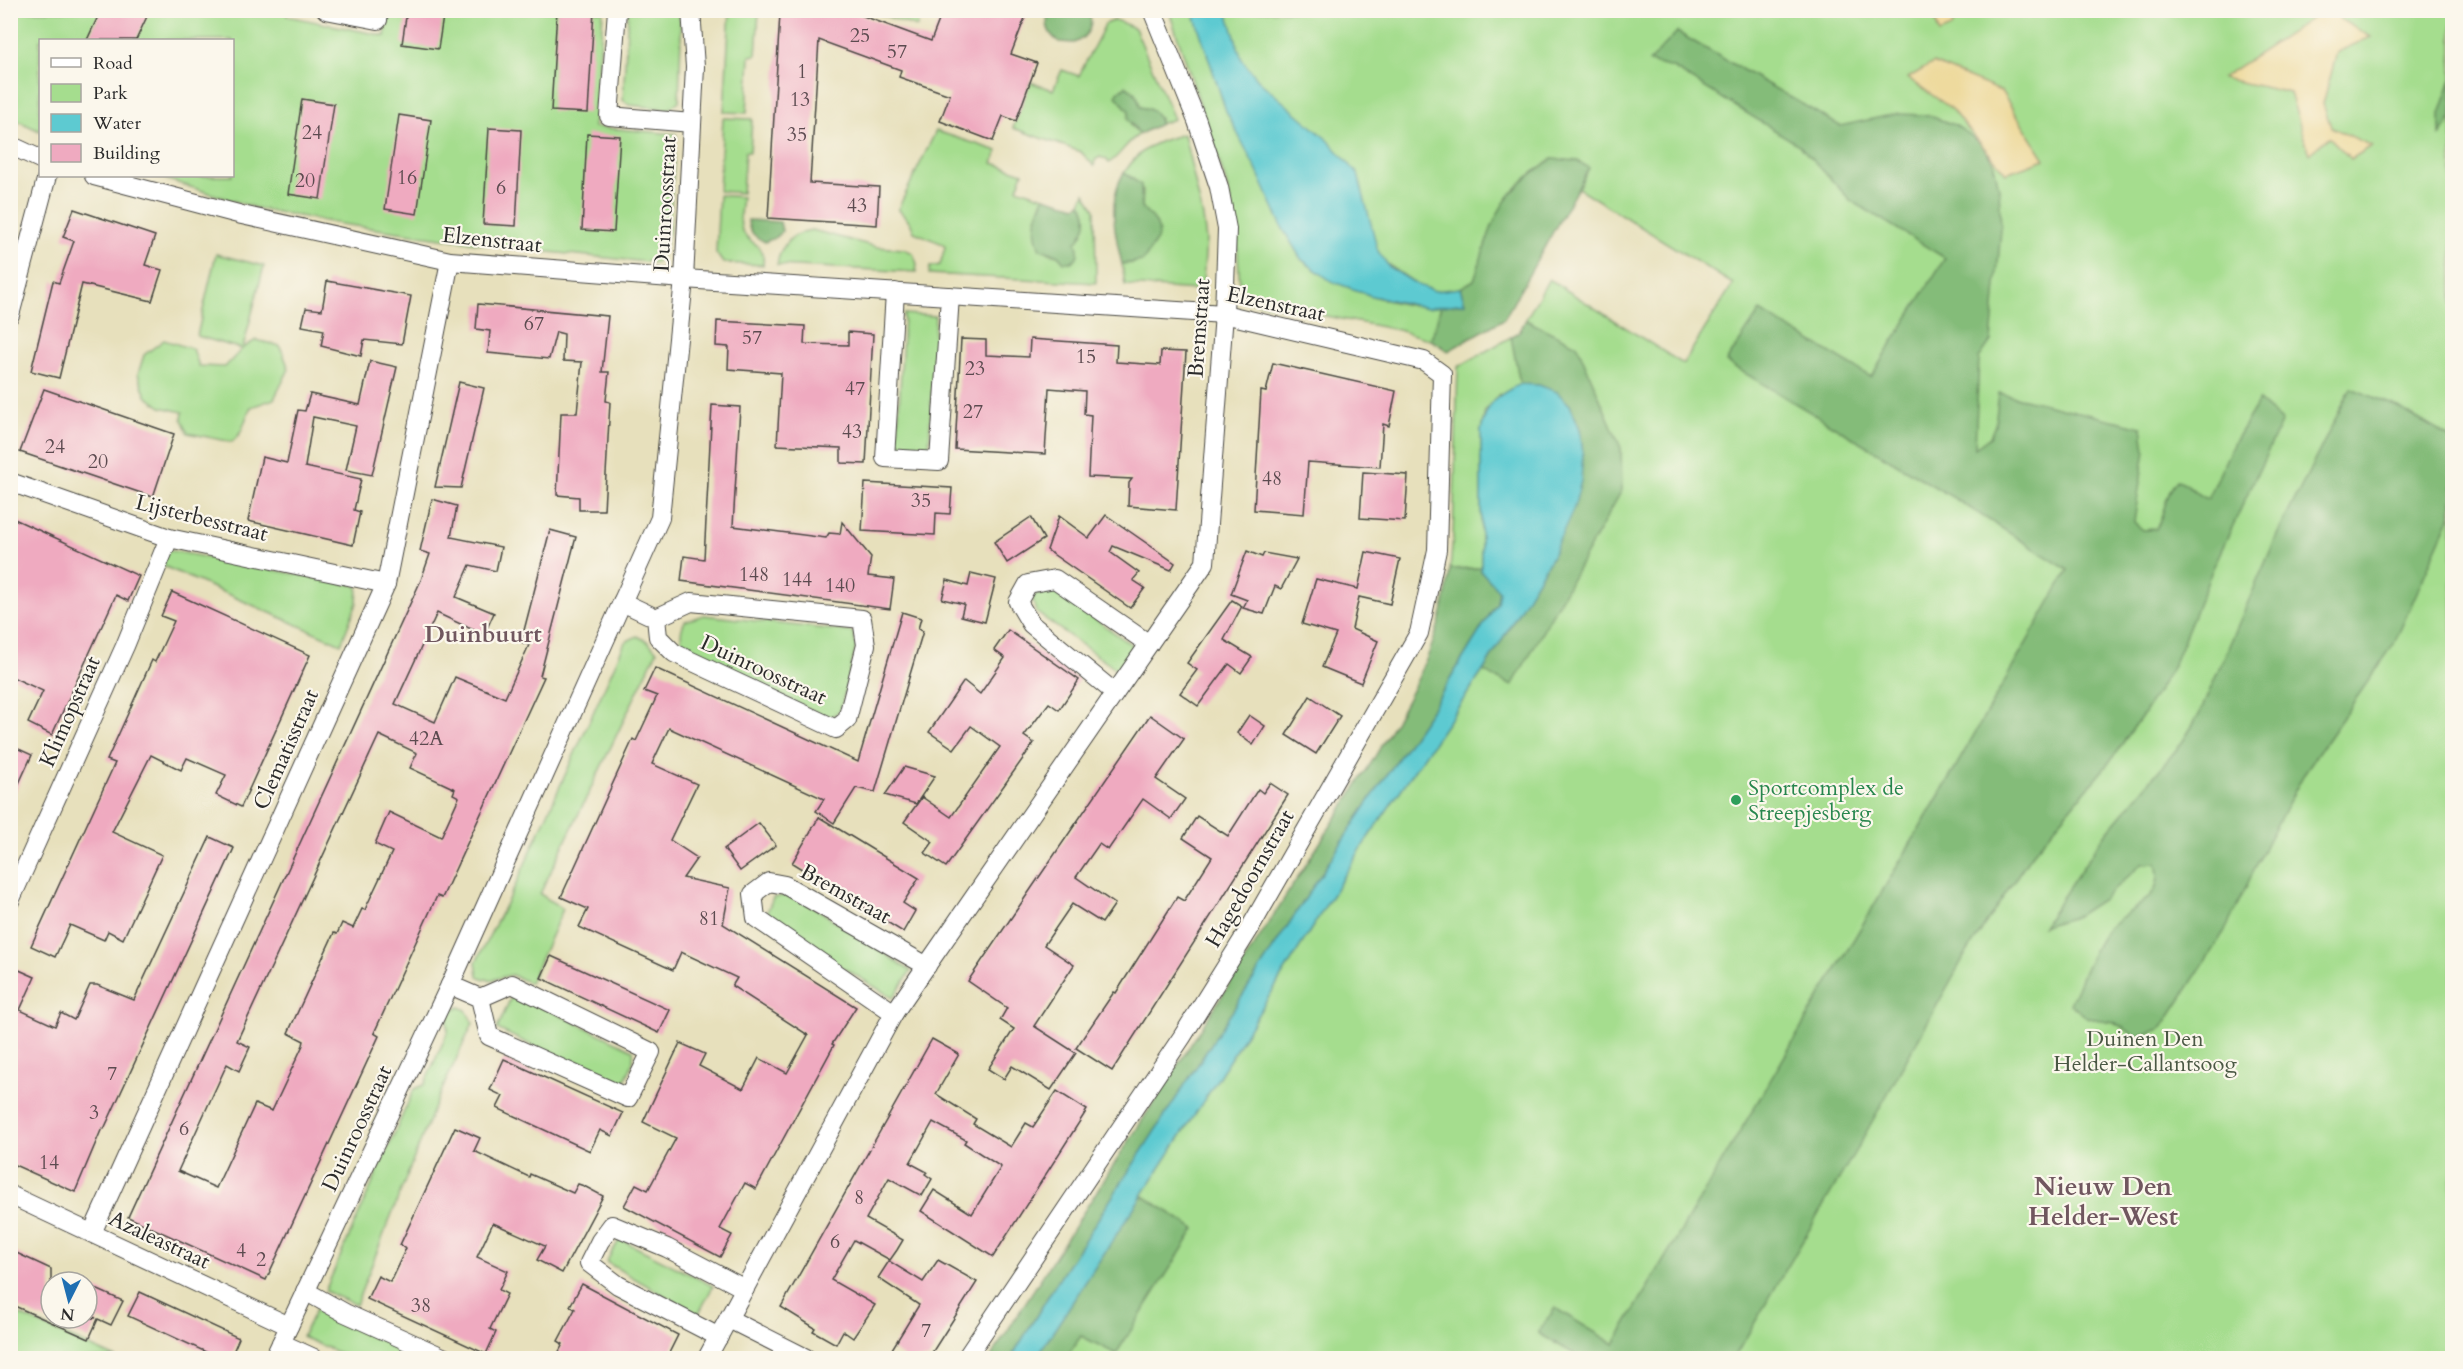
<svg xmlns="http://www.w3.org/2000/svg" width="2463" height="1369" font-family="Cardo,serif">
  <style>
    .green { fill: #a5dd8e; stroke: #68845c; stroke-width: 1.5 }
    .forest { fill: #84bc79; stroke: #587452; stroke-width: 1.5 }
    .sand { fill: #eeda9e; stroke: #8c8264; stroke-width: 1.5 }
    .water { fill: #5dcad1; stroke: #447a7e; stroke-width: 1.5 }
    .building { fill: #efaac0; fill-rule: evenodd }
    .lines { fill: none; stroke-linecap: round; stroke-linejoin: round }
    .minor-casing { stroke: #474641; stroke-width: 20 }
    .minor { stroke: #fff; stroke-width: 18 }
    .leisure-dot { fill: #2e9e5b; stroke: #fbf7ec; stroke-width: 2 }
    .labels { text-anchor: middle; stroke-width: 4.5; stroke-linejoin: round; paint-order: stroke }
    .number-label { font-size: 20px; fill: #5c4b50 }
    .street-label { font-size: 22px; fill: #2b2b2b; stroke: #fbf7ec }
    .leisure-label { font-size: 22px; fill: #27864d; stroke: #fbf7ec; text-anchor: start }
    .park-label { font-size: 22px; fill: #4a5844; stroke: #fbf7ec }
    .neighbourhood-label { font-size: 24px; font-weight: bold; fill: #70575f; stroke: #fbf7ec }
    .quarter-label { font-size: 26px; font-weight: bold; fill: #70575f; stroke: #fbf7ec }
  </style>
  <rect width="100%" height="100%" fill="#fbf7ec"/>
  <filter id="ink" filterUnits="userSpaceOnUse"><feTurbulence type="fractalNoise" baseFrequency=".0167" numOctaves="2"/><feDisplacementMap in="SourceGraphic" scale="12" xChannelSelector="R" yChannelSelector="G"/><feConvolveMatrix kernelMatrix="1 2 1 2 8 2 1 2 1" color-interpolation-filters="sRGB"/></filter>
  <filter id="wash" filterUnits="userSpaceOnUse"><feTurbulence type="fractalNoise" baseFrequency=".008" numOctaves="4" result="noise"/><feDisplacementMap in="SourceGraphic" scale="24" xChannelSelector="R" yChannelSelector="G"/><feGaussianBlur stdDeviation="1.35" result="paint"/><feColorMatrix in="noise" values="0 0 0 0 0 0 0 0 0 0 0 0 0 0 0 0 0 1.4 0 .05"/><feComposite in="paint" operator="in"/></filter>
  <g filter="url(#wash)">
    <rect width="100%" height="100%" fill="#e7e0bc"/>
    <g class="green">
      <path d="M11,11H288L287,16L385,36L389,11H603L594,127L676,134L669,232L664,251L656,263L520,249L341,224L256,208L156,176H232V40H40V131L11,118Z"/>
      <path d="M628,11H679L681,34L679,101L669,109L629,105L623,100Z"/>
      <path d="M730,11H759L756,55L750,56L747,113L724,112Z"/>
      <path d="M871,11H912L918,21L917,27Z"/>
      <path d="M1169,11H2452V1358H1036L1210,1091L1369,836L1483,671L1551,558L1499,394L1485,411L1481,431V568L1450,569L1453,536L1458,367L1518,333L1549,279L1683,364L1733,284L1578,188L1589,168L1474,281L1460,288L1435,291L1418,285L1386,263L1302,260C1333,286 1401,311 1441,306L1431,340L1398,330L1244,300L1240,288L1236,223L1226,182Z"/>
      <path d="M1115,20L1135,28L1174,119L1160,124V118L1149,109L1140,107C1138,96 1136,91 1126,87L1118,92L1116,96L1129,111L1131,126L1140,134C1127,141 1121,155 1109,163L1106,159L1100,157L1095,160L1094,166L1081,152L1013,128L1030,82L1053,90L1062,70L1079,76C1087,57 1097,43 1105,24Z"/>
      <path d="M723,118L752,119L750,152H745L742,193L719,191Z"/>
      <path d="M936,131L998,151L993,163L1023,173L1017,188L1044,197L1036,218L1049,253L1058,255C1076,243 1096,225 1081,203L1085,193L1095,209L1096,283L929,274L930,267L940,265L945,247L943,244L914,232L910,222L898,209Z"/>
      <path d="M1184,134L1203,217L1206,240L1203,283L1196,290L1125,285L1122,264L1134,263L1156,223L1142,207L1143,191L1133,178L1124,173C1141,147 1155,142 1184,134Z"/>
      <path d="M719,195L742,197C741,207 738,220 742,230C749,246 766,242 763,265L723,263L716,253Z"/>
      <path d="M812,230L877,247L904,249L913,253L917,264L916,272L777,265C780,245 791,233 812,230Z"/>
      <path d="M216,254L264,266L243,348L256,340L280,346L289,369L274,399L251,407C244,419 244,434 232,442L188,433L182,419L183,412L161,407L146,396L138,374L144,355L164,340L193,349L199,366L225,367L242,349L197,336Z"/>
      <path d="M904,314L935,316L929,451L897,449Z"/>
      <path d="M168,550L358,586L357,603L341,644L161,565Z"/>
      <path d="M1052,589L1136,648L1120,672L1036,612L1032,597L1042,590Z"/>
      <path d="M704,615L853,632L856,647L840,711L829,718L689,655C681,644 678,634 685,621Z"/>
      <path d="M637,636L647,641L657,651L540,894L563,909L530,983L512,975C498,977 490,984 478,976L476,962L515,886L625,642Z"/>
      <path d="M785,895L811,905L911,971L893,998L773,925L766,914L773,898Z"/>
      <path d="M513,993L633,1050C635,1063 629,1073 622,1085L608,1081L497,1029Z"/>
      <path d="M460,1007L466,1010L473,1023L434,1107L356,1305L325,1291L414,1089L424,1085L448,1031C446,1021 448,1017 453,1009Z"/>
      <path d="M620,1239L713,1286L698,1315L606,1262Z"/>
      <path d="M316,1309L424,1358H351L302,1337Z"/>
      <path d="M11,1311L116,1358H11Z"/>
    </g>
    <g class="forest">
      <path d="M1050,10L1088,11C1095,25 1088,37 1074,43L1059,42C1048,34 1044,23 1050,10Z"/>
      <path d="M1677,32L1840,126L1896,114L1927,115L1955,125L1981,143L1993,162L1999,188L2001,229L1991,341L1979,358L1975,448L1990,437L1995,425L1999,393L2142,427L2145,450L2134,522L2143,530L2156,529C2165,513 2165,494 2177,480C2189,482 2194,494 2208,499L2234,442L2259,401L2282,421L2213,568L2173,666L2144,713L2108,764L2029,858L1964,957L1859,1145L1734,1358H1581L1538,1333L1555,1308L1614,1344L1947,782L2068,570L1957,500L1726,362L1760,311L1871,377L1945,258L1850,200L1799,145L1673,68L1649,62Z"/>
      <path d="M2452,79V118L2440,136V114Z"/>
      <path d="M1126,86C1136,91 1138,97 1140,107C1151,109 1159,112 1160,124L1140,134L1128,120L1129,111L1116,96L1118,92Z"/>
      <path d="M1552,159L1578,161L1589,168L1504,319L1448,351L1431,340L1441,306L1465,303L1460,288L1474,280C1494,220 1496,195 1552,159Z"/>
      <path d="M1124,173L1141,185L1142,207L1156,223L1159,231L1157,240L1143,261L1122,264C1115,235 1107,199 1124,173Z"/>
      <path d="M1044,197L1076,206L1081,203C1091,217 1086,230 1076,243C1080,252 1079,257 1071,262H1064L1058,255L1040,249C1031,228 1037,217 1044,197Z"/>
      <path d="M748,220L780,222L782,231L777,237L765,242C755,237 748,232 748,220Z"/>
      <path d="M1526,320L1577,345L1621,448L1622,490L1512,686L1483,671L1551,558L1583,454L1580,429L1570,405L1539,385L1520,384L1511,337L1518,333Z"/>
      <path d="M2351,388L2398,407L2452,439V513L2394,644L2305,772L2268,841L2226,929L2161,1029L2137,1037L2114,1022L2088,1018L2070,1004C2081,980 2090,953 2105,932C2123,908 2168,903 2156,863L2142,864L2103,899L2075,917L2043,926L2103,837L2181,744L2199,715L2278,533Z"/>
      <path d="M1481,568V571L1499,591L1497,603L1433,707L1353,825L1052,1290L1011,1358H990L1373,760C1411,695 1441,645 1450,569Z"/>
      <path d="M1142,1195L1195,1229L1116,1354L1081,1336L1066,1358H1036Z"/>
    </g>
    <g class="sand">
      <path d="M1933,11H1958L1951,28L1939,33Z"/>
      <path d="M2323,11H2338L2341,20L2371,37L2337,52L2323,104L2331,127L2372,146L2351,159L2329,137L2309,154L2290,93L2222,78Z"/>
      <path d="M1933,63L2001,91L2045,159L2006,173L1949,107L1908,78Z"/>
    </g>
    <g class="water">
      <path d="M1193,11H1227L1242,60L1261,83L1330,142L1358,174L1378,251L1389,267L1418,285L1435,291L1460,288L1465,303L1427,308L1372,296L1331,281L1301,259L1283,229L1256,169L1226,111Z"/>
      <path d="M1520,384L1539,385L1557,392L1570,405L1580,429L1583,454L1581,481L1574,508L1551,558L1483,671L1369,836L1210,1091L1036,1358H1011L1052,1290L1353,825L1433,707L1497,603L1499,591L1481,571V431C1487,402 1494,397 1520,384Z"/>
    </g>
    <g id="blocks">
      <g class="building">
        <path d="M101,10H150L136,40H87Z"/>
        <path d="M407,10H444L438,49L402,44Z"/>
        <path d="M557,10H594L588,113L551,111Z"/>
        <path d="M796,10H847L931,41L943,10H1028L1011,54L1037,63L1016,121L1003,116L993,141L940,121L950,95L899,77L901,70L819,40L810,183L879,187L877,225L768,218L780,13L796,14Z"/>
        <path d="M302,99L334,104L320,199L288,194Z"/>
        <path d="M399,115L431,120L417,214L385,209Z"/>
        <path d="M489,128L521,130L516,226L483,224Z"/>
        <path d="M587,134L620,136L614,232L582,230Z"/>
        <path d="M74,209L155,236L145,265L162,270L152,301L82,284L59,378L31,371L53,281L59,283L74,241L63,237Z"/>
        <path d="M327,281L411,296L402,344L364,340L361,356L321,346L324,330L302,326L306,308L322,310Z"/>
        <path d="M478,304L608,316L602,372H609L606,401L610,402L604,510H579V497L557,495L561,413H577L582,362L563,361L564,334L556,332L549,359L488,353L490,331L476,329Z"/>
        <path d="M717,321L805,326L804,344L848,345V332L873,334L866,464L841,463V448L777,445L781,373L728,369L729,347L716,346Z"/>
        <path d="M961,339L986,340V355L1029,357L1030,339L1117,345L1116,362L1160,365L1161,351L1186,352L1176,510L1128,506L1129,483L1132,479L1088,477L1091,415L1084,414L1085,391L1049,388L1045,454L955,449Z"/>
        <path d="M370,361L397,367L372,475L346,470L356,426L313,417L305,467L361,479L354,510L360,512L353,545L248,521L262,457L287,463L298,410L305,411L310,394L360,405Z"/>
        <path d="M1273,363L1396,391L1389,426L1383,424L1380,467L1308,462L1304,514L1254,510L1261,391L1266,392Z"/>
        <path d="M459,382L484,388L479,410L461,488L435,487Z"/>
        <path d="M44,389L174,434L153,497L20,452Z"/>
        <path d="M712,405L740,407L733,526L826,538L829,533L840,534L842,522L871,557L868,576L894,579L890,609L681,581L684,556L704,559Z"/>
        <path d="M1363,472L1408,475L1405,521L1360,518Z"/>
        <path d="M865,483L952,488L950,514L936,513L935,535L862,531Z"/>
        <path d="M432,499L457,506L451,537L501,547L496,571L470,565L456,597L494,613L484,635L437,613L395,704L435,722L455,677L505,698L529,645L521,642L550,530L576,537L540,676L544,677L442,898L437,896L392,994L374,1033L379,1036L266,1280L128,1217L421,580L430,554L420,551ZM379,735L417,753L410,768L455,789L453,794L459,797L441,837L389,812L375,844L392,852L368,903L365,910L362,909L353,928L342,923L337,934L334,933L288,1033L304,1041L303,1045L272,1111L255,1104L216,1188L178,1171L227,1064L239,1071L250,1047L237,1041Z"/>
        <path d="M1106,515L1175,563L1171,570L1113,546L1110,552L1139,573L1133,580L1145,588L1130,608L1047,550L1059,516L1089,538Z"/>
        <path d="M10,517L139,576L128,601L116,595L52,735L28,723L43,691L10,676Z"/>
        <path d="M1031,517L1044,539L1007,563L994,542Z"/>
        <path d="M1247,551L1262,557L1264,553L1297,559L1281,589L1275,586L1264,614L1243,608L1247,600L1231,594Z"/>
        <path d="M1366,552L1400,559L1390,604L1359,597L1352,629L1378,641L1361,683L1322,667L1336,634L1302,624L1316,579L1358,589Z"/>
        <path d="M971,573L996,579L985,622L961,616L964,604L942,599L947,580L968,586Z"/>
        <path d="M172,592L310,655L241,807L216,795L226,775L187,758L181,770L151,755L112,832L162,855L123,939L108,931L104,940L70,925L55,957L31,946L115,763L107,760L152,660L155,662L174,621L161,616Z"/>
        <path d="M1232,600L1242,606L1224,640L1252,657L1241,673L1229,664L1198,706L1180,693L1197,670L1187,663Z"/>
        <path d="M902,612L921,618L918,629L923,631L875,792L856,788L834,823L816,811L824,799L669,728L652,764L697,784L670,840L697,858L683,878L730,888L723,924L856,1007L832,1044L834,1045L756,1189L745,1183L720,1229L732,1235L720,1257L624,1206L636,1184L648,1190L676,1138L643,1122L680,1043L705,1054L699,1066L743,1089L759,1058L787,1073L808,1035L732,986L737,978L681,952L673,970L579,927L588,909L561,897L633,739L636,741L657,696L644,691L655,668L858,762Z"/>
        <path d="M1008,630L1079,680L1059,710L1049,703L1024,736L1034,743L946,867L925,853L933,842L904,822L922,797L951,817L1000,747L971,726L954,749L929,732L964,681L980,694L1005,658L994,650Z"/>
        <path d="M1310,696L1340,716L1316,754L1286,735Z"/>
        <path d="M1150,715L1184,739L1156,779L1185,799L1171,819L1143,799L1108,850L1099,844L1076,877L1115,904L1102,923L1072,904L1044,945L1074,965L1034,1026L1076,1053L1051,1090L1012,1066L1004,1079L988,1069L1014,1029L1000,1020L1007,1008L968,981Z"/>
        <path d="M1249,715L1265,726L1253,745L1237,733Z"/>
        <path d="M10,745L32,755L10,803Z"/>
        <path d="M904,767L935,776L916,804L885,795Z"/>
        <path d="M1270,783L1288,795L1112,1071L1076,1048L1114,992L1116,993L1177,897L1184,901L1212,857L1183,838L1197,816L1228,836L1258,789L1263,793Z"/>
        <path d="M819,817L919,878L903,903L915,911L903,932L792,863Z"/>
        <path d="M759,823L776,845L740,871L724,849Z"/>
        <path d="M210,837L234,848L104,1129L102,1128L75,1192L10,1163V966L35,977L20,1010L55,1026L61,1013L74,1020L90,985H97L134,1000Z"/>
        <path d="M551,956L670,1010L659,1033L541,978Z"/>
        <path d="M932,1039L959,1054L936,1094L976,1119L973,1124L1011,1147L1026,1123L1033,1127L1057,1091L1087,1110L993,1257L921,1211L934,1190L972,1214L1001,1167L964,1143L966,1140L933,1122L910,1163L927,1172L925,1174L932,1179L922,1196L889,1178L866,1219L903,1240L897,1250L890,1260L854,1240L831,1280L875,1305L853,1338L843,1331L836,1344L813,1331L815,1328L781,1307Z"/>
        <path d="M504,1059L623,1113L612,1136L600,1130L590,1151L497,1108L503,1096L490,1090Z"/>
        <path d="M455,1127L480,1138L474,1151L529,1177L530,1174L573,1193L578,1184L584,1186L603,1196L562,1273L537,1260L545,1246L493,1223L477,1257L508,1271L499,1290L507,1294L490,1329L496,1332L486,1354L367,1299L378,1276L390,1282L406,1248L400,1245Z"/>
        <path d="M10,1250L51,1269V1318H96L87,1314V1285L123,1301L111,1325L98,1319L89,1339L10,1304Z"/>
        <path d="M938,1260L977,1282L928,1359H906L892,1349L919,1305L878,1278L889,1261L923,1282Z"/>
        <path d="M582,1284L678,1335L666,1359H555L563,1344L558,1341L575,1309L570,1306Z"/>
        <path d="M140,1292L239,1338L230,1359H221L128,1316Z"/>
      </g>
    </g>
  </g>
  <g filter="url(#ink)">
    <use href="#blocks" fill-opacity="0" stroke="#474641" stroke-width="1.5"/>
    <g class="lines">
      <defs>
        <g id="minor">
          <path d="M326,10L378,20L379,10"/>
          <path d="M617,10L609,116L692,123"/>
          <path d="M10,145L40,159"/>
          <path d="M94,176L242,215L450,261L684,279L1224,314L1424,361L1442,374L1437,550L1419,633L1250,928L1182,1037L966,1358"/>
          <path d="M895,292L885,458L939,461L950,296"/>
          <path d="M10,315L47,176"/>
          <path d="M10,482L169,538L386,584"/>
          <path d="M622,602L656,618"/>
          <path d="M691,602L862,619L866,645L847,720L836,729L674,653L658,637L656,618Z"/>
          <path d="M1115,693L1031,624L1018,602L1028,584L1055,579L1149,644"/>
          <path d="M10,901L125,646L169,538"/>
          <path d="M450,985L480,998L489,1036L628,1098L651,1052L512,984L480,998"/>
          <path d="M894,1013L756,918L753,894L769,882L785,885L927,966"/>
          <path d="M10,1195L289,1326"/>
          <path d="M92,1233L386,584L450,261"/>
          <path d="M305,1291L345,1313L445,1358"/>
          <path d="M729,1319L806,1358"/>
          <path d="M719,1337L618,1285L589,1263L600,1241L612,1225L667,1248L745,1289"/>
          <path d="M281,1343L314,1358"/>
          <path d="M274,1358L450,985L660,518L684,279L695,67L691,10"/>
          <path d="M707,1358L894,1013L1205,563L1224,314L1227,229L1219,187L1197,121L1152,10"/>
        </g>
      </defs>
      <use href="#minor" class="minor-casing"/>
      <use href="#minor" class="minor"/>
    </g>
  </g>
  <circle class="leisure-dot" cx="1736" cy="800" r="6"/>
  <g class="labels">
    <g class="number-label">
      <text x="860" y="42">25</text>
      <text x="897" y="58">57</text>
      <text x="802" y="78">1</text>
      <text x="800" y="106">13</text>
      <text x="312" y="139">24</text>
      <text x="797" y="141">35</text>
      <text x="407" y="184">16</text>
      <text x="305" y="187">20</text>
      <text x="501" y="194">6</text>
      <text x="857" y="212">43</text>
      <text x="534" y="330">67</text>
      <text x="752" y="344">57</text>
      <text x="1086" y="363">15</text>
      <text x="975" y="375">23</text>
      <text x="855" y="395">47</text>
      <text x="973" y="418">27</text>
      <text x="852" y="438">43</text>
      <text x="55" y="453">24</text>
      <text x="98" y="468">20</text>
      <text x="1272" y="485">48</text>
      <text x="921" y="507">35</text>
      <text x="754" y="581">148</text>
      <text x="797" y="586">144</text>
      <text x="840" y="592">140</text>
      <text x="426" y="745">42A</text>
      <text x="709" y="925">81</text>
      <text x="112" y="1080">7</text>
      <text x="94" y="1119">3</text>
      <text x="184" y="1135">6</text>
      <text x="49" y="1169">14</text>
      <text x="859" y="1204">8</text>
      <text x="835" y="1248">6</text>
      <text x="241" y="1257">4</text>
      <text x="261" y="1266">2</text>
      <text x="421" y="1312">38</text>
      <text x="926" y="1337">7</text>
    </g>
    <g class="street-label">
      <text transform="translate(664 204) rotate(-87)" y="8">Duinroosstraat</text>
      <text transform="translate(492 239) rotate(6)" y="8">Elzenstraat</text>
      <text transform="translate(1276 303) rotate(12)" y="8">Elzenstraat</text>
      <text transform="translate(1198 328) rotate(-86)" y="8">Bremstraat</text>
      <text transform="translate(202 517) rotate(14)" y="8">Lijsterbesstraat</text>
      <text transform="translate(764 669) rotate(25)" y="8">Duinroosstraat</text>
      <text transform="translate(69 711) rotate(-66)" y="8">Klimopstraat</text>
      <text transform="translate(285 749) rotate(-66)" y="8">Clematisstraat</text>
      <text transform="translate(1249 878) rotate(-60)" y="8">Hagedoornstraat</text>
      <text transform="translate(846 893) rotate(29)" y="8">Bremstraat</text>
      <text transform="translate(356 1128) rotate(-65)" y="8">Duinroosstraat</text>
      <text transform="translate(160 1239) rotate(25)" y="8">Azaleastraat</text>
    </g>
    <g class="leisure-label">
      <text x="1748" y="795">Sportcomplex de<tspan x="1748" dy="25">Streepjesberg</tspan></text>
    </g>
    <g class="park-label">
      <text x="2145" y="1046">Duinen Den<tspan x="2145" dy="25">Helder-Callantsoog</tspan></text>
    </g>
    <g class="neighbourhood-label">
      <text x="483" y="642">Duinbuurt</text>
    </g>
    <g class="quarter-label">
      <text x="2103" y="1195">Nieuw Den<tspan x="2103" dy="30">Helder-West</tspan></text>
    </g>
  </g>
  <rect width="2463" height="1369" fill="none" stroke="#fbf7ec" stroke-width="36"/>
  <rect x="39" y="39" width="195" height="138" fill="#fbf7ec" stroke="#a8a59f" stroke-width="1.5"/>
  <rect x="51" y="58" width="30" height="9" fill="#ffffff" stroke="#a8a59f" stroke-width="1.5"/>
  <text x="93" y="69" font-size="18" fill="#2b2b2b">Road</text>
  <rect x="51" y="84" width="30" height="18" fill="#a5dd8e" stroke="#a8a59f" stroke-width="1.5"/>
  <text x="93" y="99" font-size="18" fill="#2b2b2b">Park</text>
  <rect x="51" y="114" width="30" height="18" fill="#5dcad1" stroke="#a8a59f" stroke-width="1.5"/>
  <text x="93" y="129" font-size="18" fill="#2b2b2b">Water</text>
  <rect x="51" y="144" width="30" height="18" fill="#efaac0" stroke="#a8a59f" stroke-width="1.5"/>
  <text x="93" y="159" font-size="18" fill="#2b2b2b">Building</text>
  <g transform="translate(69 1300) rotate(186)"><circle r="28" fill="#fbf7ec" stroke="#a8a59f" stroke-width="1.5"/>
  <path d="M0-4.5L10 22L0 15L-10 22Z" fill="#1f6fb2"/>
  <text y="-9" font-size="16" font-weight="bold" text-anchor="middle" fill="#2b2b2b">N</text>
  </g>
</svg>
